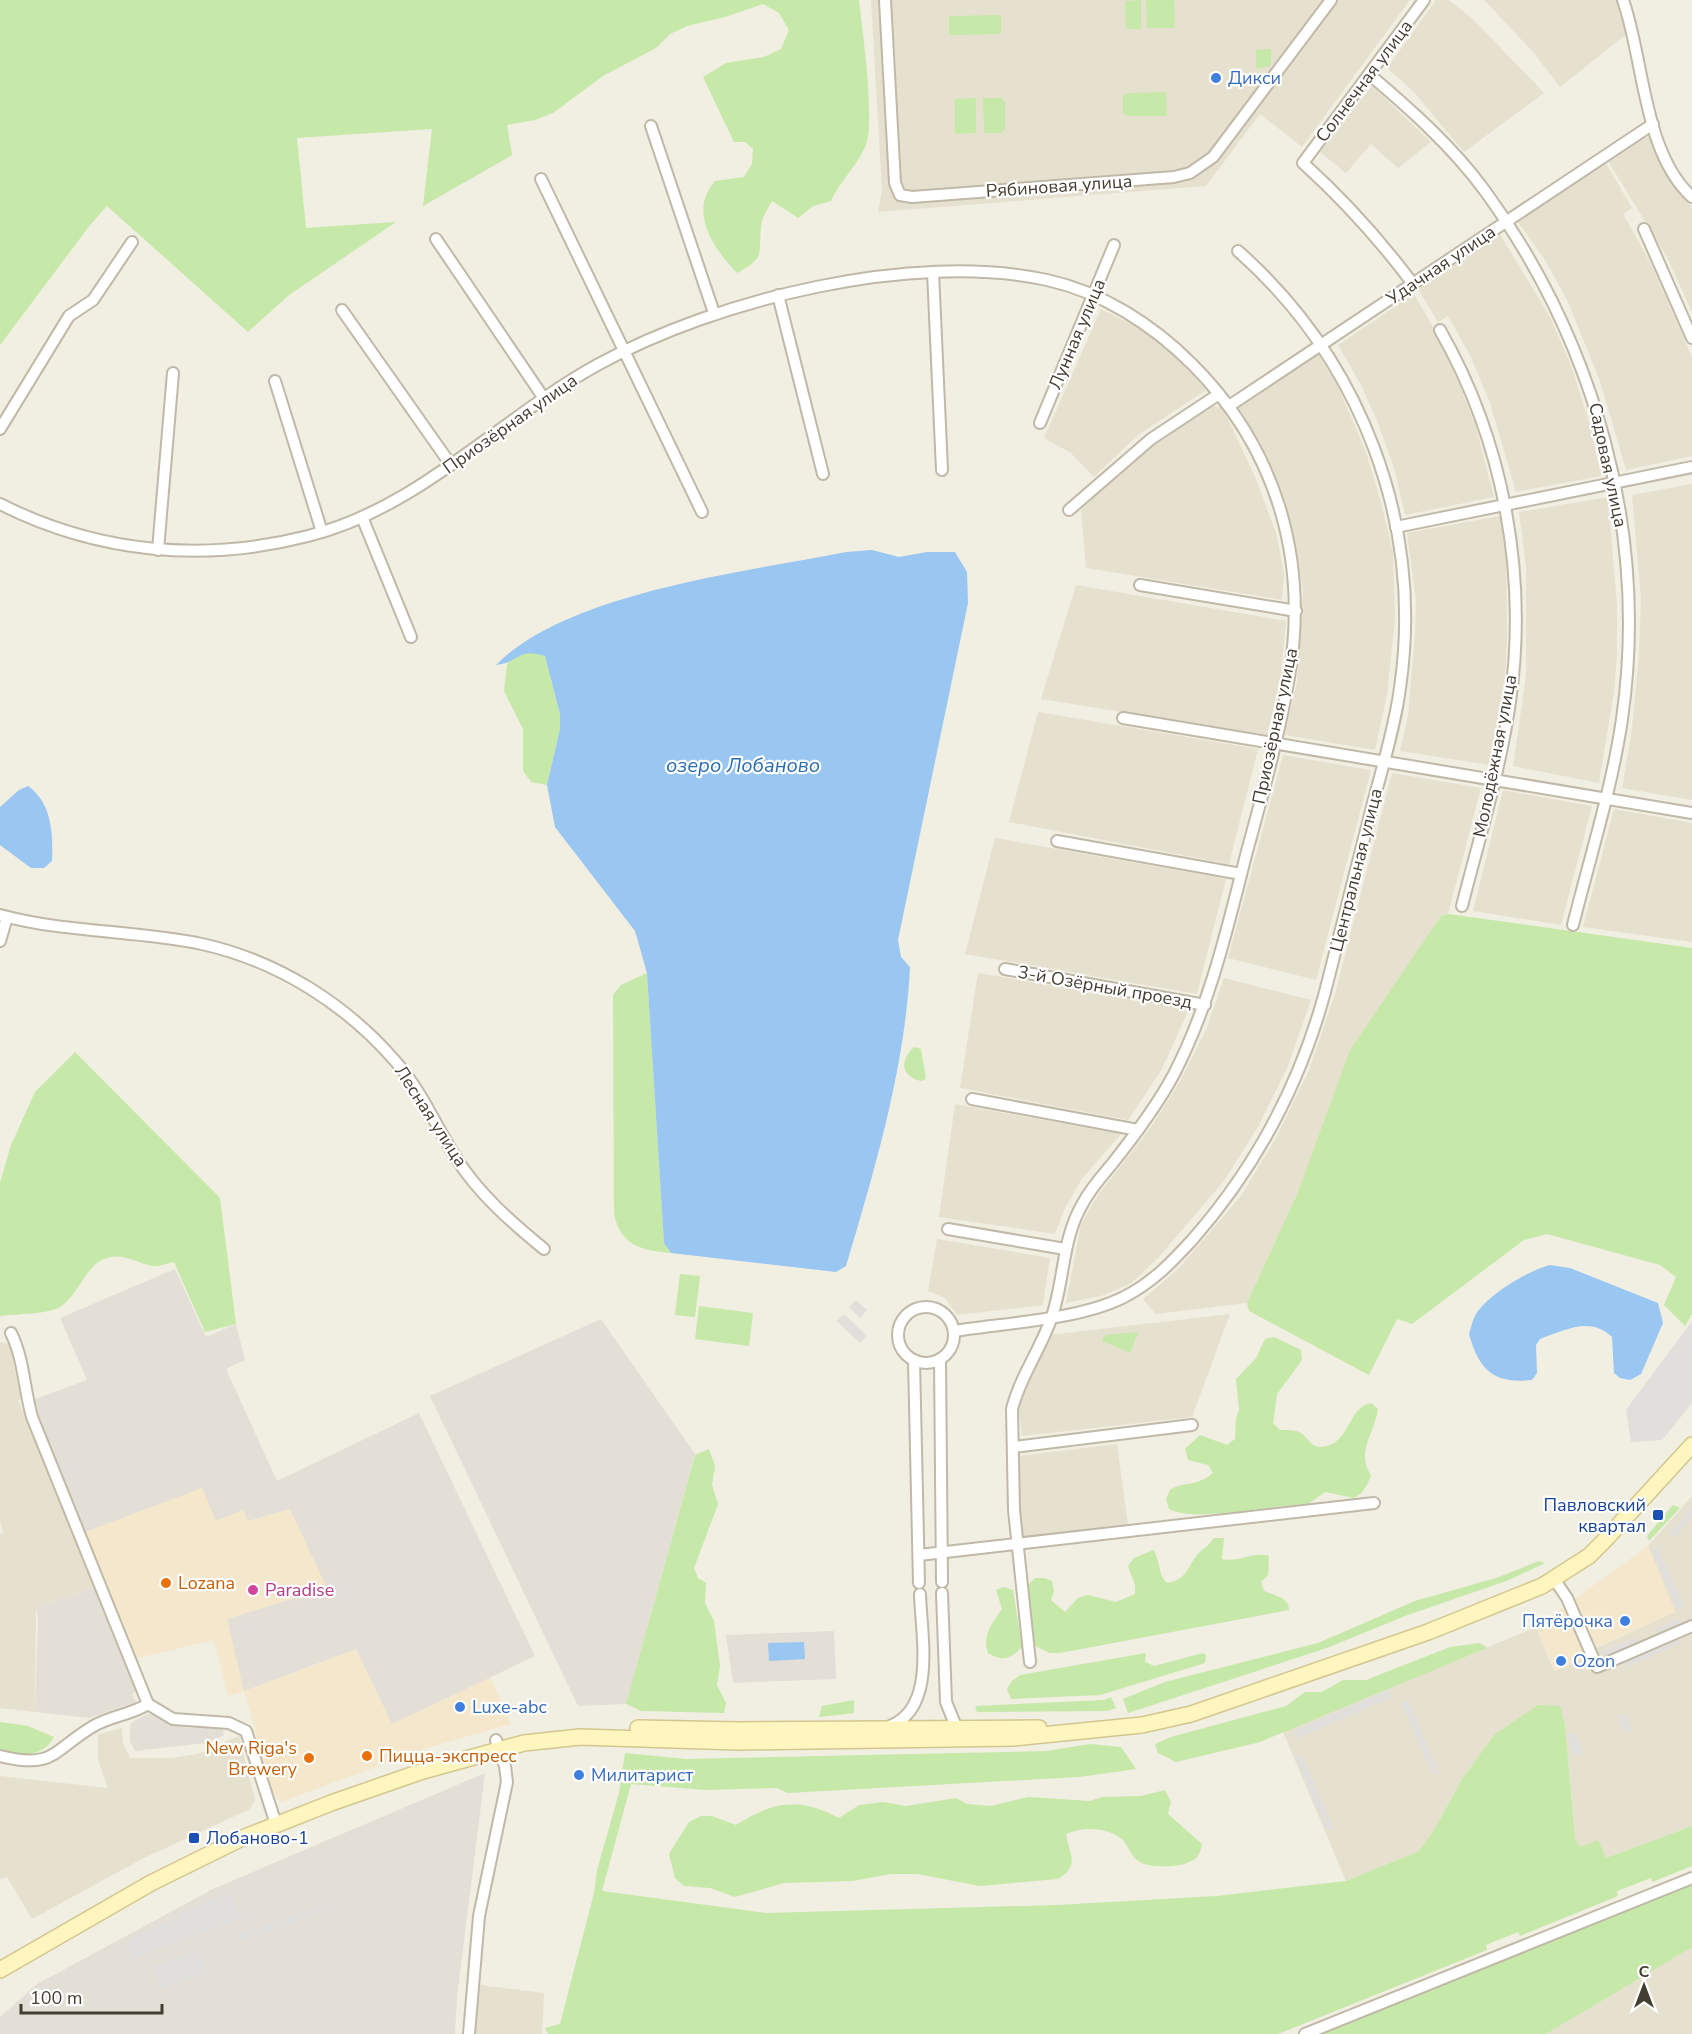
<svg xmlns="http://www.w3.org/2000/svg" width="1692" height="2034" font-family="'Nunito Sans',sans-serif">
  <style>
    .residential { fill: #e6e1cf }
    .commercial { fill: #f5e7cb }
    .industrial { fill: #e3dfd7 }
    .green { fill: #c6e8a8 }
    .parking { fill: #e1dfdb }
    .water { fill: #9ac6f2 }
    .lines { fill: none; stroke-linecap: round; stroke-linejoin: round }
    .street-casing { stroke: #c0b9a7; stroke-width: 14 }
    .secondary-casing { stroke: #d3c78f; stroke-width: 18 }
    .street { stroke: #fff; stroke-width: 10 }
    .secondary { stroke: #fff5be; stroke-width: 15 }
    .shop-dot { fill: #3f7fe0; stroke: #fff; stroke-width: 2 }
    .transit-dot { fill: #1a4fb4; stroke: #fff; stroke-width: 2 }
    .food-dot { fill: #e8710a; stroke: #fff; stroke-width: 2 }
    .hotel-dot { fill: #d1479c; stroke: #fff; stroke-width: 2 }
    .labels { text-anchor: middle; stroke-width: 4.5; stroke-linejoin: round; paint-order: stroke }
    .shop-label { font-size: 18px; fill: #366cbe; stroke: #fff; text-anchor: start }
    .street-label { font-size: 18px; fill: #433e32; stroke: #fff }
    .transit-label { font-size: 18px; fill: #164399; stroke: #fff; text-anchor: end }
    .food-label { font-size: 18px; fill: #c56008; stroke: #fff; text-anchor: start }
    .hotel-label { font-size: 18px; fill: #b23c85; stroke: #fff; text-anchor: start }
    .water-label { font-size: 20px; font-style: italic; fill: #2a6cb0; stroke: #fff }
  </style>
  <rect width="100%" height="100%" fill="#f1eee2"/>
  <g class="residential">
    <path d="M871,0H1410L1302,147L1260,114L1206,186L878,212L882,191Z"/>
    <path d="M1436,0H1449L1474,20L1544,93L1464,152L1414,92L1387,68Z"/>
    <path d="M1484,0H1619L1628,33L1560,87L1533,52Z"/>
    <path d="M1372,86L1431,142L1398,168L1371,144L1346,173L1320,152Z"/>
    <path d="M1643,136L1651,137L1665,172L1692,208V312L1668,259L1607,159Z"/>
    <path d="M1605,162L1632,208L1623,214L1650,262L1692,357V456L1626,470L1600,381L1568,302L1545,260L1518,222Z"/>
    <path d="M1500,234L1550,317L1571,365L1590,425L1601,476L1516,492L1490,403L1470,355L1448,316L1438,322L1418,289Z"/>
    <path d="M1414,294L1438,336L1459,384L1475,424L1494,497L1405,515L1394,467L1377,421L1361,385L1338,345Z"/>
    <path d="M1101,309L1139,328L1174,355L1206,390L1138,435L1094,477L1071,453L1044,438Z"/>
    <path d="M1317,352L1336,382L1366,452L1381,502L1393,553L1395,618L1387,695L1375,750L1285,735L1297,682L1303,589L1294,534L1279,484L1260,442L1237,405Z"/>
    <path d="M1213,406L1223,408L1256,479L1276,533L1284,574L1282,600L1086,568L1081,510L1134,458Z"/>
    <path d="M1692,484V800L1622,788L1632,729L1639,654L1641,598L1632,495Z"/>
    <path d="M1608,497L1617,605V654L1614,692L1599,783L1513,766L1526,676V567L1519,512Z"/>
    <path d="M1500,516L1506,552L1507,639L1505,682L1489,765L1400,751L1408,716L1415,635L1416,601L1407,533Z"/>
    <path d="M1076,585L1286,621L1281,676L1267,735L1041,699Z"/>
    <path d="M1038,712L1258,749L1229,864L1009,822Z"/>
    <path d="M1283,755L1371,770L1316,980L1228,958Z"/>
    <path d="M1392,773L1481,788L1448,914L1441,916L1298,1192L1247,1303L1156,1314L1143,1299L1178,1269L1241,1196L1276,1138L1309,1070L1335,994Z"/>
    <path d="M1503,790L1592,806L1561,925L1473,911Z"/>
    <path d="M1614,809L1692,823V942L1583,927Z"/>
    <path d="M995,838L1226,879L1197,994L965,954Z"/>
    <path d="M978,973L1189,1009L1162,1069L1128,1120L960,1088Z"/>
    <path d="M1224,978L1311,1000L1288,1066L1259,1125L1224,1181L1158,1258L1130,1284L1101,1296L1066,1303L1081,1224L1098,1195L1151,1127L1179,1083L1206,1030Z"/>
    <path d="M955,1104L1121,1134L1081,1180L1065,1208L1055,1234L939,1217Z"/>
    <path d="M937,1239L1050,1258L1043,1305L957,1315L945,1298L928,1291Z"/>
    <path d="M1230,1314L1192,1417L1022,1436L1018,1402L1049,1335Z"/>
    <path d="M0,1342L10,1344L21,1399L18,1400L94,1587L36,1607L35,1712L0,1708V1534H3L0,1521Z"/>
    <path d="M1117,1444L1128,1525L1021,1538L1017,1456Z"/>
    <path d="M1692,1496V1826L1606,1858L1581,1847L1575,1839L1565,1725L1494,1735L1462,1779L1434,1830L1419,1851L1346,1881L1283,1732L1536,1627L1554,1671L1584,1658L1583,1654L1675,1612L1648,1546Z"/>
    <path d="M122,1728L123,1743L130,1758H171L198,1754L239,1736L255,1800L250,1809L144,1858L32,1919L7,1877L0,1879V1776L108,1788L98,1760V1734Z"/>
    <path d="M1692,1947V2034H1546L1683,1950Z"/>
    <path d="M480,1985L544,1993L542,2034H475Z"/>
  </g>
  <g class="commercial">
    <path d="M202,1487L244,1510L248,1521L290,1509L328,1588L227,1619L277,1679L356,1649L392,1724L490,1677L511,1724L427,1748L281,1802L272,1791L244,1691L228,1696L214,1640L137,1658L85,1532Z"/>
    <path d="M1648,1546L1675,1612L1583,1653L1585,1658L1555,1671L1536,1627Z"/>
  </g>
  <g class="industrial">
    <path d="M175,1269L206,1337L236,1324L245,1360L226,1369L277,1481L419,1413L535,1656L392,1724L356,1649L244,1691L227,1619L327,1588L290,1509L248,1521L243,1510L216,1521L202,1488L85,1532L32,1400L87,1380L60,1318Z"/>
    <path d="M601,1319L695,1454L626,1704L578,1706L430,1396Z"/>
    <path d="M94,1587L137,1691L132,1694L136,1702L89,1718L35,1712L38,1620L36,1607Z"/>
    <path d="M834,1631L836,1679L733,1683L726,1635Z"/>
    <path d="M148,1714L157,1715L187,1728L222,1726L224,1735L206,1743L135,1751L130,1741V1727L132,1722Z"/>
    <path d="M485,1773L457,1997L455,2034H0V2017L37,1984L128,1935L213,1889Z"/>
  </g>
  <g class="green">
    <path d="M0,0H859C862,29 876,124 865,147C856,167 840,181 831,201L813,206L798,218L772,201C768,208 761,219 761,227C758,256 766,257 737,273C713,248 688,212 715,181L744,177L752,164L753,149L745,142H734L703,77L726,63L764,57L781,49L789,30L779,13L763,4L725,17L687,26L670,34L656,48L603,76L553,113L535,120L507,125L512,155L423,206L432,129L297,138L306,228L396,222L289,295L248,332L107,206L90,225L0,345Z"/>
    <path d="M1141,0V29H1126L1125,1Z"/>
    <path d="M1146,0H1174L1175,28H1147Z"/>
    <path d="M1001,15V34L949,35V16Z"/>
    <path d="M1271,49V64L1268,67L1256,68V50Z"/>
    <path d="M1166,92L1167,116H1128L1123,114V96L1128,93Z"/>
    <path d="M976,98V133L955,134V99Z"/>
    <path d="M983,98H1001L1005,102V129L1001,133H984Z"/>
    <path d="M531,652L545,656L560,714V729L547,785L531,782L523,771V729L504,691L507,664L518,654Z"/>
    <path d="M1448,914L1692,948V1314L1685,1326L1664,1305L1676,1277L1660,1265L1547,1234L1524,1240L1412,1324L1397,1319L1369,1375L1249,1311L1247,1303L1298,1192L1350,1050L1441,916Z"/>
    <path d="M647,973L664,1243L671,1253C641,1250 621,1246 614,1214L613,995L621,985Z"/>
    <path d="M914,1047L921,1049L926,1079L921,1081C900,1076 900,1060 914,1047Z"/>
    <path d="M75,1052L220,1198L236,1324L205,1332L174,1262C167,1263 158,1267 152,1266C136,1263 124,1253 107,1258C86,1263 79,1295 60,1307C50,1314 14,1314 0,1316V1183L11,1145L35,1092Z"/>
    <path d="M680,1274L700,1276L695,1317L675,1315Z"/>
    <path d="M699,1306L753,1313L749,1346L695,1339Z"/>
    <path d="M1138,1332L1130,1353L1102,1341L1104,1335Z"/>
    <path d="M1274,1337L1301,1350L1302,1360L1277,1394L1273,1423L1280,1430C1285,1430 1294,1430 1299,1432C1308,1436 1309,1447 1321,1447C1351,1445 1347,1407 1371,1403L1378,1409C1375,1432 1355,1453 1371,1475C1367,1486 1364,1492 1354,1498L1325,1492L1308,1504L1295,1505C1265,1507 1192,1522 1169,1509L1166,1499L1170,1490C1186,1480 1195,1488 1213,1473L1208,1465L1188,1460L1185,1449L1200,1435L1227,1445L1235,1439L1236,1419L1239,1410L1236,1379L1256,1358L1265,1339Z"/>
    <path d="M709,1449L715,1466L712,1485L718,1504L694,1568L698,1578L706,1583L705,1603L714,1621L720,1666L717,1685L726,1703L724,1713L641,1711L626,1704L695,1455Z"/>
    <path d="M1673,1505L1680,1508L1649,1541L1647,1536Z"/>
    <path d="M1214,1538H1224L1222,1559C1239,1563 1253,1551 1269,1556L1268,1575L1261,1582L1264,1591L1282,1598L1288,1604L1289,1610L1060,1653H1050L1033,1645L1028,1585L1035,1578H1044L1052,1581L1054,1591L1051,1600L1065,1612L1078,1598L1088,1595L1116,1602L1135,1594V1585L1128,1566L1134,1558L1153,1550C1161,1561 1157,1573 1167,1583C1191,1578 1186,1565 1201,1551C1207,1546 1210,1544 1214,1538Z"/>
    <path d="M1539,1561L1545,1563L1509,1580L1405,1616L1327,1648L1128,1713L1123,1699L1165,1682L1318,1643L1415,1601L1496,1578Z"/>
    <path d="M1004,1587L1013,1590L1022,1647C1011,1659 1002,1662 988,1653C982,1634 992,1624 1002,1609L996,1590Z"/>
    <path d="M1480,1643L1487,1648L1260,1742L1176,1762L1158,1753L1155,1744L1171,1737L1286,1706L1305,1692H1322L1343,1680H1366L1450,1647Z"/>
    <path d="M1146,1653L1145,1662L1154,1666L1203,1653L1206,1655L1205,1663L1100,1695L1011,1699L1007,1689L1012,1681L1020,1675Z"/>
    <path d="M1111,1697L1116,1708L1107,1711L977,1712L975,1706L1104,1700Z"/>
    <path d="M854,1700V1713L819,1717L822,1706Z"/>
    <path d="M1538,1705L1560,1706L1565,1725L1575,1839L1581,1847L1598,1840L1606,1858L1692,1826V1866L1652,1882L1651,1878L1617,1891L1618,1896L1520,1936L1518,1932L1486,1945L1487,1950L1278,2034H548L545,2028L560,2024L594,1893L597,1870L619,1793L625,1753L686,1759L1047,1751L1090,1744L1121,1747L1136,1769L1079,1777L788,1793L777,1788L706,1790L631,1784L602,1891L766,1913L1057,1905L1217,1896L1346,1881L1419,1851L1434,1830L1462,1779L1494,1735Z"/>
    <path d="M0,1722L28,1726L54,1737C43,1758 20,1756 0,1751Z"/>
    <path d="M1165,1790L1171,1802L1168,1814L1202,1844C1201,1848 1200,1854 1197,1857C1188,1868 1152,1869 1140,1862C1131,1857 1129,1847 1123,1840C1109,1827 1082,1826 1066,1834C1069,1855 1081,1865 1058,1879L980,1886L917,1874H891L853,1881L784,1883L735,1897L710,1888L684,1886L675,1878L669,1854L689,1822L701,1816H712L736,1825C774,1801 798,1797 839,1818L859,1805L883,1802L906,1806L956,1798L967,1804L991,1806L1028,1797L1090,1801L1102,1797L1141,1796Z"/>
    <path d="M1692,1880V1947L1546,2034H1317Z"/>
  </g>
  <g class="parking">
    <path d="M856,1300L867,1310L860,1318L849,1307Z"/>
    <path d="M844,1314L867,1336L860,1343L837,1321Z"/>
    <path d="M1692,1321V1403L1662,1440L1631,1442L1626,1410Z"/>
    <path d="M1692,1507V1518L1674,1538L1669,1534Z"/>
    <path d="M1658,1547L1684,1607L1677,1610L1651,1550Z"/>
    <path d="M1678,1619L1681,1626L1658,1636L1655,1629Z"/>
    <path d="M1677,1637L1680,1644L1628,1667L1625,1660Z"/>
    <path d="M1635,1638L1638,1645L1605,1659L1602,1652Z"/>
    <path d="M1388,1690L1392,1697L1296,1739L1293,1731Z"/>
    <path d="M1408,1700L1439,1772L1432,1775L1401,1703Z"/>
    <path d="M1625,1713L1633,1731L1625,1734L1617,1716Z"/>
    <path d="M1575,1732L1584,1754L1575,1757L1566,1736Z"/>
    <path d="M1302,1754L1334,1828L1327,1831L1295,1757Z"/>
    <path d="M232,1893L241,1919L132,1959L127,1945L137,1934L176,1920L180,1912Z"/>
    <path d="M328,1903L331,1910L242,1941L239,1934Z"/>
    <path d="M199,1950L207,1972L161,1989L153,1966Z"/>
  </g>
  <g class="water">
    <path d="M872,550L899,557L927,552H955L967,572L968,603L898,940L901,957L910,967C905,1068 875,1169 846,1266L836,1272L671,1253L664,1243L647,973L635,931L555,827L547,785L560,729V714L545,656C516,647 520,663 496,665C568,592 746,572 846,552Z"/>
    <path d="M28,786C52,803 53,834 52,861L44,868H31L0,845V807L19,790Z"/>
    <path d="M1550,1265L1570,1268L1658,1303L1663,1323L1641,1374L1630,1380L1620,1378L1614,1373L1612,1337C1590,1316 1565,1330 1540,1339L1536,1345L1537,1373L1532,1380C1493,1384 1479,1370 1469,1334C1471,1329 1472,1321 1475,1316C1485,1296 1529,1270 1550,1265Z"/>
    <path d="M804,1642L805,1659L769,1661L768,1643Z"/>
  </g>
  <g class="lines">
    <defs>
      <g id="street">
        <path d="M885,0L895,183L900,195L912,197L1174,177L1190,173L1213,157L1331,0"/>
        <path d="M1623,0C1644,59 1643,153 1692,197"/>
        <path d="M1369,74C1410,109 1453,147 1485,191C1595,342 1649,533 1622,719C1612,788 1590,857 1573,925"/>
        <path d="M651,126L714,313"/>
        <path d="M541,179L702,512"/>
        <path d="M1644,229L1692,338"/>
        <path d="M436,239L543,397"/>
        <path d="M933,272L942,470"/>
        <path d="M1413,284C1380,240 1344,200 1303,163L1424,0"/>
        <path d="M778,295L823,474"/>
        <path d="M342,310L451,465"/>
        <path d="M1440,330C1504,442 1528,575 1510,702C1500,771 1479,839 1462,906"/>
        <path d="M275,381L322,532"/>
        <path d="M1229,406L1653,124"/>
        <path d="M1040,423L1114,245"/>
        <path d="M0,429L69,316L93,300L132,242"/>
        <path d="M0,504C97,553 203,563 308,536C420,508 500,418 599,364C718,299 913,251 1047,280C1102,292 1153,325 1192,364C1277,449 1309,560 1289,677C1279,737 1262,796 1246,855C1227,930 1210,1004 1174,1074C1157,1106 1135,1135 1112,1164C1102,1176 1091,1188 1083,1203C1061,1240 1065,1281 1051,1319C1040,1350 1020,1377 1012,1409L1014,1510L1030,1662"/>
        <path d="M1069,510L1151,439L1219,394"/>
        <path d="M362,517L411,637"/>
        <path d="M1396,527L1692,467"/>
        <path d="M158,550L173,373"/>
        <path d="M1140,585L1296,611"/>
        <path d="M1123,718L1692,813"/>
        <path d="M1057,841L1241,874"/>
        <path d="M0,915C66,933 135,930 202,944C278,961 346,1004 396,1062C421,1090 436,1126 456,1158C479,1194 511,1222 544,1249"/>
        <path d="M0,941L7,917"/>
        <path d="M1005,969L1205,1005"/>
        <path d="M972,1099L1138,1130"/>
        <path d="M948,1229L1065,1249"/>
        <circle cx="926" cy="1335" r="28"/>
        <path d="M954,1331C1004,1323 1079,1320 1124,1297C1152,1283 1172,1262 1193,1239C1256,1167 1300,1084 1325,992C1341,929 1357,866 1373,803C1383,765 1395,726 1400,688C1424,523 1361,360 1238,251"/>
        <path d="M940,1359L942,1582"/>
        <path d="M914,1360L919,1583"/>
        <path d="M1014,1447L1192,1425"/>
        <path d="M919,1555L1374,1503"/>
        <path d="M1554,1579L1567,1598L1597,1667L1692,1626"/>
        <path d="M942,1593L946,1702L959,1734"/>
        <path d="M148,1704L173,1719L229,1723L246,1731L276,1824"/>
        <path d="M890,1726C937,1708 921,1634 920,1594"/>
        <path d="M0,1756C54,1769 51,1752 92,1727C109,1716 131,1715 148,1704L32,1417C24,1389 24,1359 11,1333"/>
        <path d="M469,2034L479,1916L507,1782L505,1766L496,1740"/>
        <path d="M1305,2034L1692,1878"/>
      </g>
      <g id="secondary">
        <path d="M638,1728L739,1730L1039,1728"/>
        <path d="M0,1970L151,1883L240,1839L331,1803L423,1771L524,1743L580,1737L737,1742L1012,1738L1142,1725L1191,1714L1428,1632L1542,1586L1589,1556L1605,1540L1692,1445"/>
      </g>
    </defs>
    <use href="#street" class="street-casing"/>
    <use href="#secondary" class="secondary-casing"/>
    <use href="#street" class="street"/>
    <use href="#secondary" class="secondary"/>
  </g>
  <g class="shop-dot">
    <circle cx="1216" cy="78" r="6"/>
    <circle cx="1625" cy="1621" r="6"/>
    <circle cx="1561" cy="1661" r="6"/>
    <circle cx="460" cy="1707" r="6"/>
    <circle cx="579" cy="1775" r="6"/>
  </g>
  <g class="transit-dot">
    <rect x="1652" y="1509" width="12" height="12" rx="3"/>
    <rect x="188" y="1832" width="12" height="12" rx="3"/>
  </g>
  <g class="food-dot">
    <circle cx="166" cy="1583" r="6"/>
    <circle cx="367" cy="1756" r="6"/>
    <circle cx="309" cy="1758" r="6"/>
  </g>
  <circle class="hotel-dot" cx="253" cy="1590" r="6"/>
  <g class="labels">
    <g class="shop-label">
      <text x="1228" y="84">Дикси</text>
      <text x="1613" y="1627" text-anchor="end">Пятёрочка</text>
      <text x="1573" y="1667">Ozon</text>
      <text x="472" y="1713">Luxe-abc</text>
      <text x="591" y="1781">Милитарист</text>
    </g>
    <g class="street-label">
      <text transform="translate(1364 81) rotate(-53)" y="6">Солнечная улица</text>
      <text transform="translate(1059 186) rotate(-4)" y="6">Рябиновая улица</text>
      <text transform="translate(1441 265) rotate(-34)" y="6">Удачная улица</text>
      <text transform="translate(1077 334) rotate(-67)" y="6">Лунная улица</text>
      <text transform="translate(510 424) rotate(-35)" y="6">Приозёрная улица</text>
      <text transform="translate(1608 465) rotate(78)" y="6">Садовая улица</text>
      <text transform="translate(1275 726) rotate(-78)" y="6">Приозёрная улица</text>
      <text transform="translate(1495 756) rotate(-79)" y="6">Молодёжная улица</text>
      <text transform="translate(1356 870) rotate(-76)" y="6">Центральная улица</text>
      <text transform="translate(1105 987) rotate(10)" y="6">3-й Озёрный проезд</text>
      <text transform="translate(431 1116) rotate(57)" y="6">Лесная улица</text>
    </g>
    <g class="transit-label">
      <text x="1646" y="1511">Павловский<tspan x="1646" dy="21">квартал</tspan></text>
      <text x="206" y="1844" text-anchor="start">Лобаново-1</text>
    </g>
    <g class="food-label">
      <text x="178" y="1589">Lozana</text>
      <text x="297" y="1754" text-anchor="end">New Riga's<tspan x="297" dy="21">Brewery</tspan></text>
      <text x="379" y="1762">Пицца-экспресс</text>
    </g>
    <g class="hotel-label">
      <text x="265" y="1596">Paradise</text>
    </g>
    <g class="water-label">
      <text x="743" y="772">озеро Лобаново</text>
    </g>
  </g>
  <g transform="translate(1644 1986)" stroke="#ffffff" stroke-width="4.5" paint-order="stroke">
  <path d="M0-4.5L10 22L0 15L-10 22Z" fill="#433e32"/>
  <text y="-9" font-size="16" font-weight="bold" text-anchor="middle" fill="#433e32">С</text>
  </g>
  <path d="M21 2004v9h141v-9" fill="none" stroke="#433e32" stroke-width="3"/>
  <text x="30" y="2004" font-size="18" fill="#433e32" stroke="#ffffff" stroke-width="4.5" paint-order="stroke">100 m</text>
</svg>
